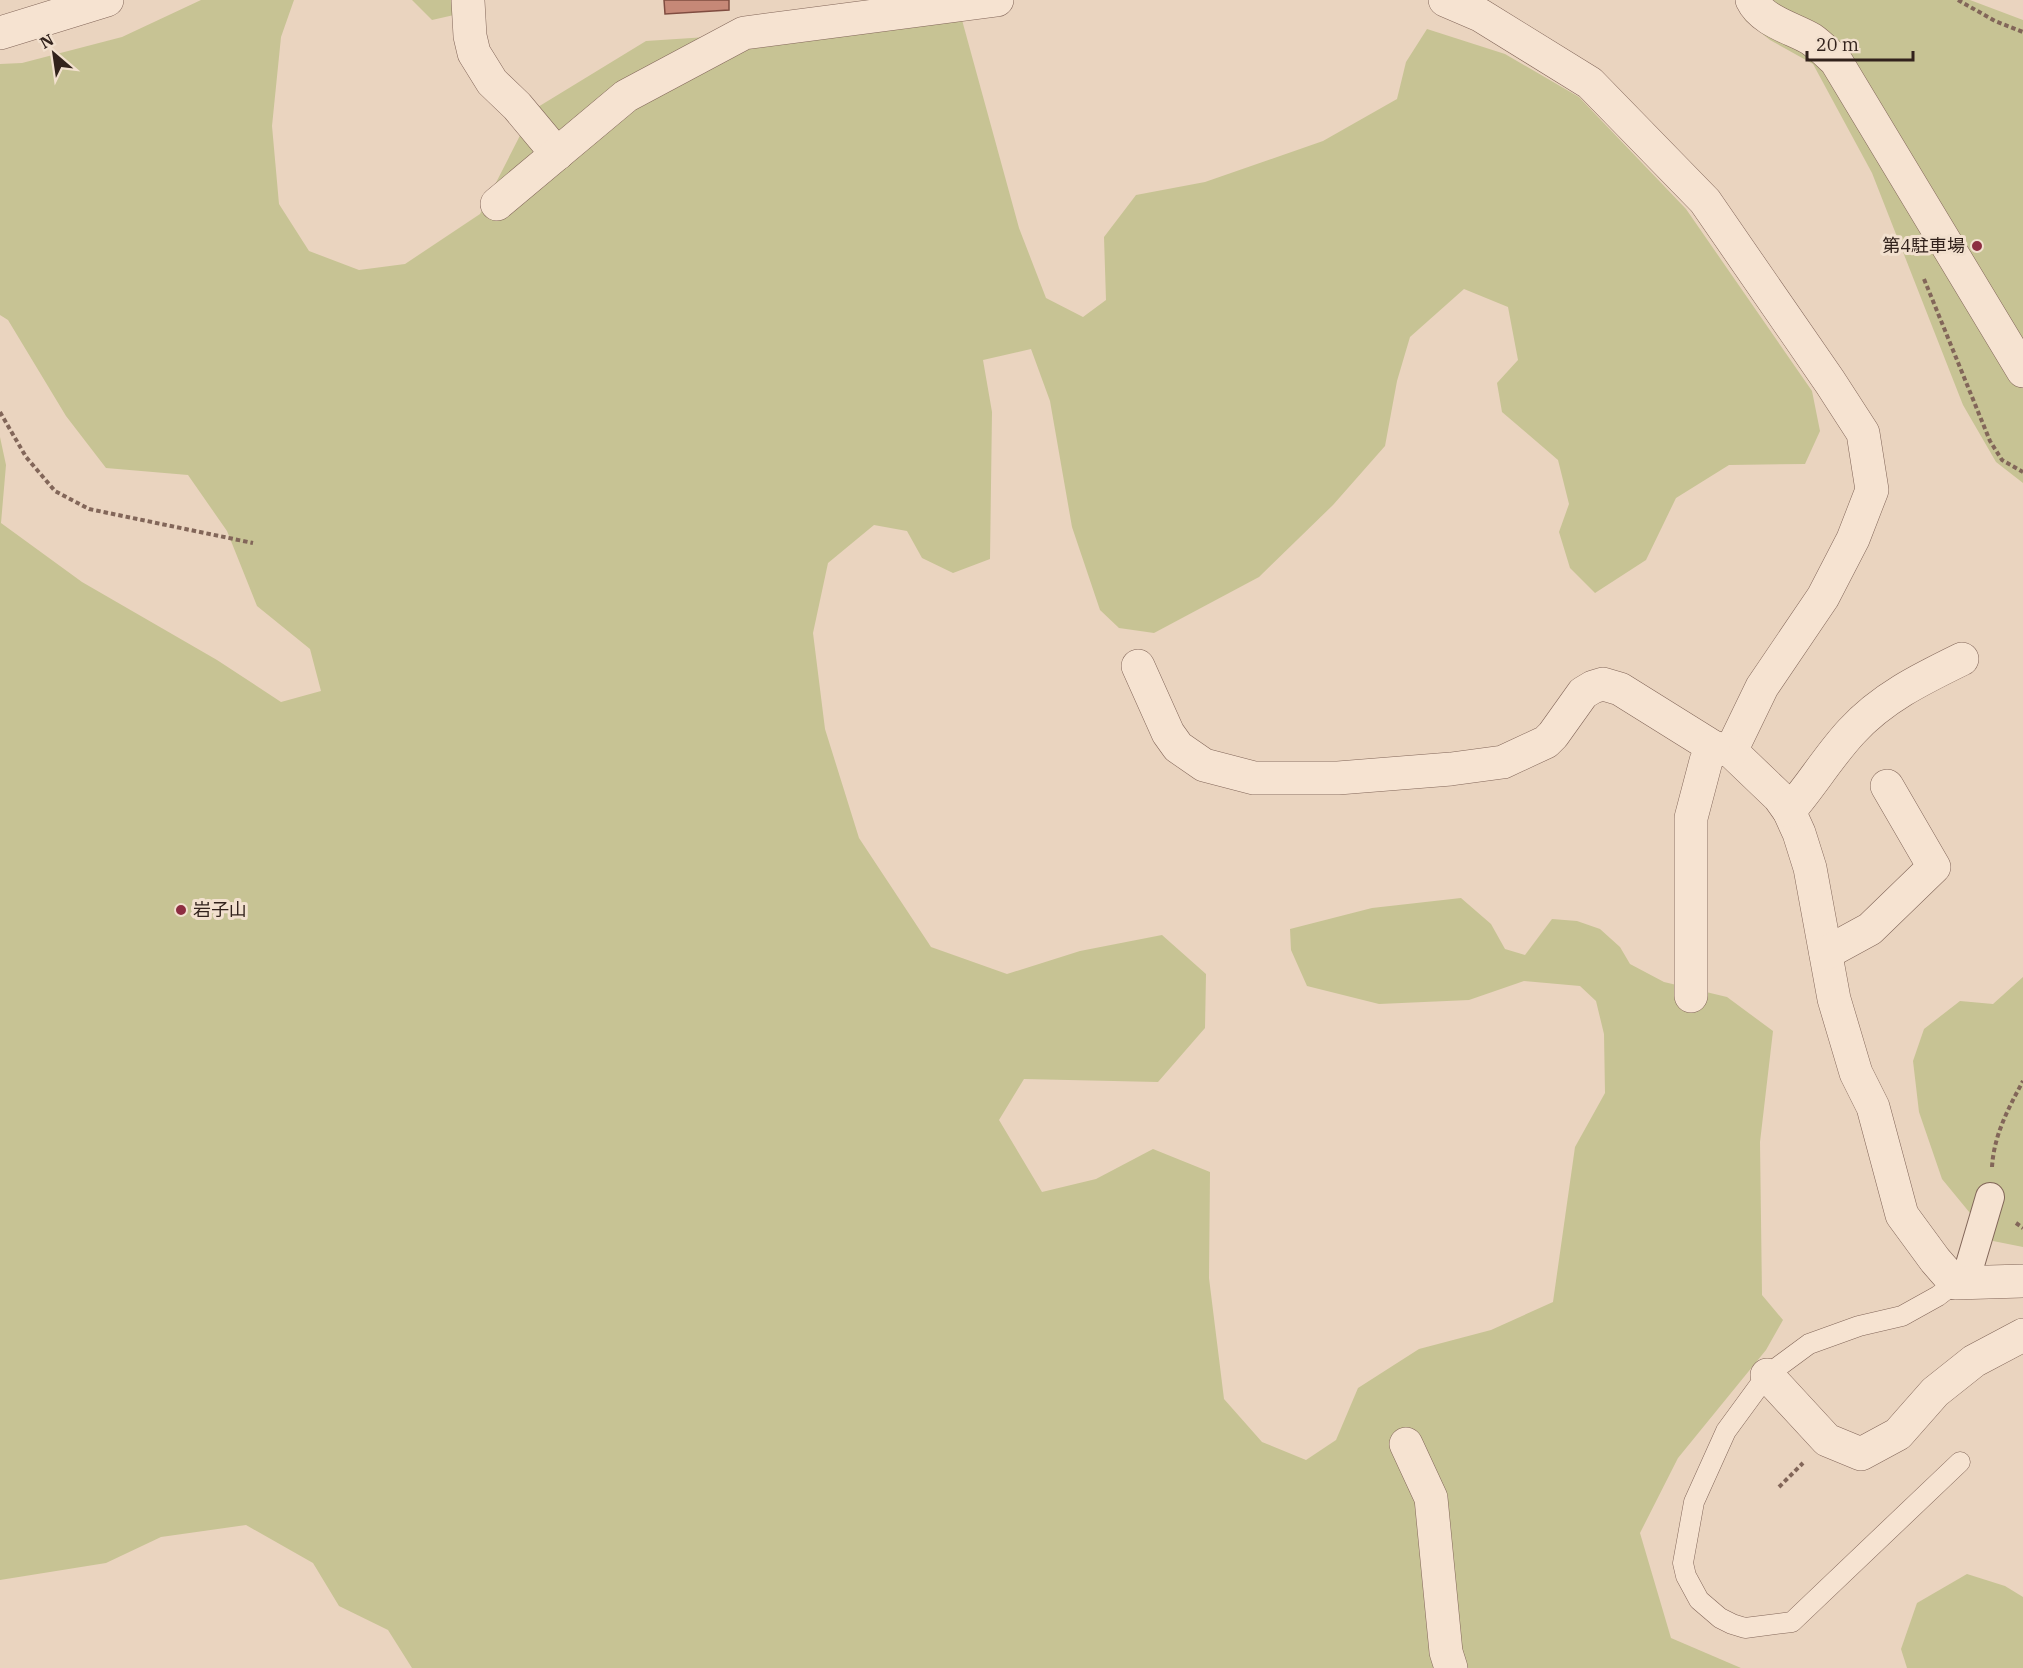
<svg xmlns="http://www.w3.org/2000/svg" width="2023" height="1668" font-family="'IBM Plex Serif','Noto Sans JP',serif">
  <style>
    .green { fill: #c7c394 }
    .building { fill: #c68877; stroke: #7f4c40; stroke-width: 1.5 }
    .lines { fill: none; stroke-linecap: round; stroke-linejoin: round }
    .service-casing { stroke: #826659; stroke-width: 21 }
    .pedestrian-casing { stroke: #826659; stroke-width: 30 }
    .minor-casing { stroke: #826659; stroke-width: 34 }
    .path { stroke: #826659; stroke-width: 4; stroke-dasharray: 4.5 3; stroke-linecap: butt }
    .service { stroke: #f6e3d1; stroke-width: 20 }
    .pedestrian { stroke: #f6e3d1; stroke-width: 28 }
    .minor { stroke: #f6e3d1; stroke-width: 33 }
    .poi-dot { fill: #8d2d41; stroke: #f2e0ce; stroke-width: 2 }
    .labels { text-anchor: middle; stroke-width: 6; stroke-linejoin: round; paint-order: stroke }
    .poi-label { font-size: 18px; fill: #32221c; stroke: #f2e0ce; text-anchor: end }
  </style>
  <rect width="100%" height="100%" fill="#ead4bf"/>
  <g class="green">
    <path d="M201,0H294L281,37L272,126L279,204L309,251L359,270L405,264L480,214L533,110L646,41L962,20L1019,228L1046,298L1083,317L1106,300L1104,237L1136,195L1205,182L1323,141L1397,99L1406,62L1427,29L1505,54L1579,97L1686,209L1812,391L1820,431L1805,464L1729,465L1676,498L1646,560L1595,593L1570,568L1559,532L1569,504L1558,460L1502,412L1497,383L1518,360L1508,307L1464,289L1410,337L1397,381L1385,446L1333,505L1259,577L1154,633L1119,628L1100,610L1072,527L1050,401L1031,349L983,360L992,412L990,559L953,573L922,558L907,531L874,525L828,563L813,633L825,729L859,838L931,947L1007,974L1080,951L1162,935L1206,974L1205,1028L1158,1082L1024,1079L999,1120L1042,1192L1096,1179L1153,1149L1210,1172L1209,1278L1224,1399L1262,1442L1306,1460L1336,1440L1358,1388L1419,1349L1491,1330L1553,1302L1575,1147L1605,1093L1604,1034L1596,1001L1580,986L1524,981L1469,1000L1379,1004L1307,986L1291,950L1290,929L1372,908L1461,898L1491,924L1505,949L1525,955L1552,919L1577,921L1600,929L1620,947L1630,964L1664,982L1727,997L1773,1031L1760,1142L1762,1295L1783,1320L1766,1350L1678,1458L1640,1533L1671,1638L1741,1668H412L388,1630L339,1606L313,1563L246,1525L161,1537L106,1563L0,1580V437L6,465L1,523L82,582L217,660L281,702L321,691L310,649L257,606L227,531L188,475L106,468L66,416L8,320L0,315V64L22,63L122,37Z"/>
    <path d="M412,0H456L454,15L432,20Z"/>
    <path d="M1736,0H1970L2023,20V483L1996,462L1963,405L1872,173L1813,64L1770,40L1745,20Z"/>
    <path d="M2023,977V1247L1993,1241L1942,1179L1919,1112L1913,1061L1924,1029L1960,1001L1993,1004Z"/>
    <path d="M1967,1574L2005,1586L2023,1597V1668H1907L1901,1649L1917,1603Z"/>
  </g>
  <path class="building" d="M664,0H729V10L665,14Z"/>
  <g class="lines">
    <defs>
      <path id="service" d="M1955,1283L1938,1296L1902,1316L1859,1326L1809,1344L1767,1375L1726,1431L1694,1502L1683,1563L1686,1576L1699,1600L1720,1618L1732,1624L1745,1628L1792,1622L1960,1462"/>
      <path id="pedestrian" d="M1955,1283L1969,1268L1990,1197"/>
      <g id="minor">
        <path d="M1445,0L1480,15L1590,83L1705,201L1830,382L1863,433L1872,490L1853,539L1823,597L1762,687L1731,751L1779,797L1789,811L1799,833L1810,868L1834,999L1856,1073L1873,1107L1902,1215L1935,1260L1955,1283L2023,1281"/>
        <path d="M1752,0C1762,21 1792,28 1811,39C1820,45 1828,54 1836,61L2023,371"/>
        <path d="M468,1L470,36L474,53L492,82L517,106L557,154"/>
        <path d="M0,33L107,0"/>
        <path d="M497,204L626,96L744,33L997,0"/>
        <path d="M1138,666L1168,733L1178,747L1204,765L1254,778H1338L1451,769L1503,762L1546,742L1553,735L1583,693L1593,687L1603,684L1620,689L1713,747L1731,751"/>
        <path d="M1789,811C1811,786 1828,757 1851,732C1882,698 1921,679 1962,659"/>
        <path d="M1826,953L1870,929L1934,867L1887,786"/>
        <path d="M1691,996V818L1706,761L1713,747"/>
        <path d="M1767,1375L1827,1440L1861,1454L1898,1434L1935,1392L1974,1361L2023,1335"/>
        <path d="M1406,1444L1431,1498L1446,1652L1451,1668"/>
      </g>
    </defs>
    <use href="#service" class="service-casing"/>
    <use href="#pedestrian" class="pedestrian-casing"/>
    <use href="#minor" class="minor-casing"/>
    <g class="path">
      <path d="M1958,0L1995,21L2023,32"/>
      <path d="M1924,279L1990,441L2002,460L2023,472"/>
      <path d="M0,412L26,457L55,491L89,509L253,543"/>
      <path d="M1992,1167C1994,1135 2008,1109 2023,1081"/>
      <path d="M2016,1223L2023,1228"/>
      <path d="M1779,1487L1803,1463"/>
    </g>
    <use href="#service" class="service"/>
    <use href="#pedestrian" class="pedestrian"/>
    <use href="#minor" class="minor"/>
  </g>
  <g class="poi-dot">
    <circle cx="1977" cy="246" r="6"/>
    <circle cx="181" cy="910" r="6"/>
  </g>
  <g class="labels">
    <g class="poi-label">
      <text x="1965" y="252">第4駐車場</text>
      <text x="193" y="916" text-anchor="start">岩子山</text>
    </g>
  </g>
  <g transform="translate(54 54) rotate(331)" stroke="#f2e0ce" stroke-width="4.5" paint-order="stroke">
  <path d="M0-4.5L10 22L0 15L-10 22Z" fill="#32221c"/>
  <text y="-9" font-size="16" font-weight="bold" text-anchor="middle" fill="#32221c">N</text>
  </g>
  <path d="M1807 51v9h106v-9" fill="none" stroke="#32221c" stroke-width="3"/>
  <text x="1816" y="51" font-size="18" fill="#32221c" stroke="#f2e0ce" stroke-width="4.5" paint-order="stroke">20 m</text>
</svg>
